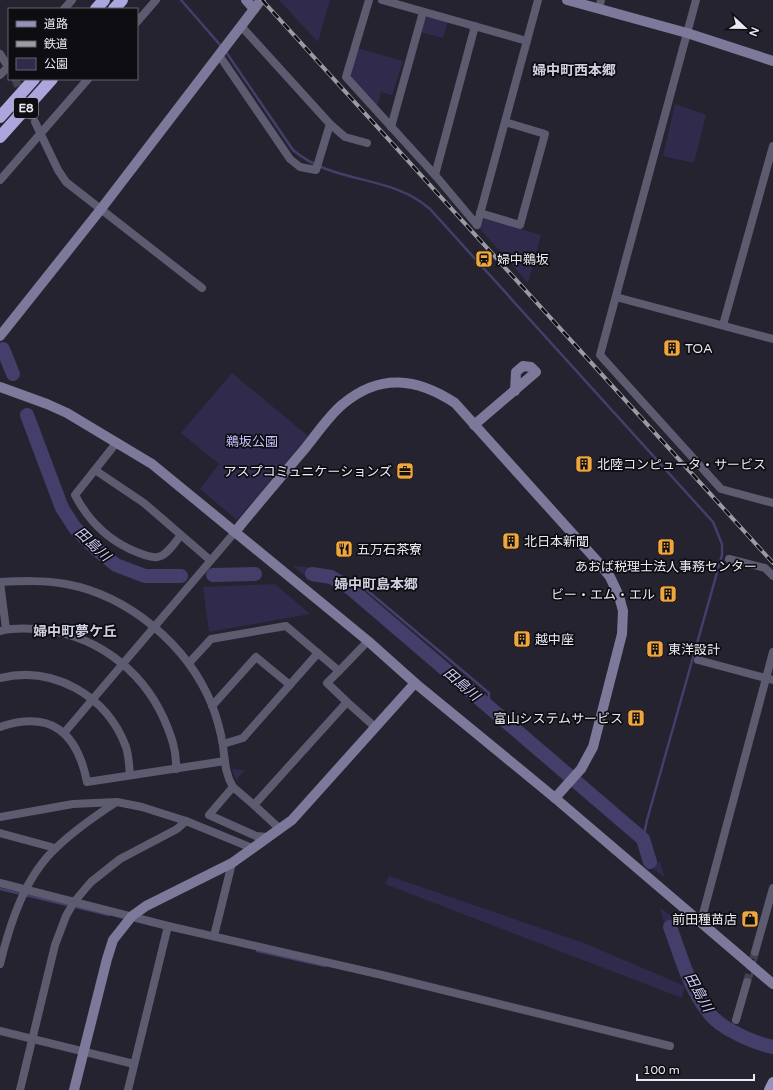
<svg xmlns="http://www.w3.org/2000/svg" width="773" height="1090" font-family="'Varela Round','Noto Sans JP',sans-serif">
  <style>
    .green { fill: #302b4c }
    .lines { fill: none; stroke-linecap: round; stroke-linejoin: round }
    .stream { stroke: #443e6b; stroke-width: 2.5 }
    .river { stroke: #443e6b; stroke-width: 14 }
    .street-tunnel { stroke: #42414c; stroke-width: 8; stroke-dasharray: 8 4; stroke-linecap: butt }
    .street { stroke: #5d5b70; stroke-width: 8 }
    .secondary { stroke: #7c799b; stroke-width: 10 }
    .primary { stroke: #9591bd; stroke-width: 10 }
    .highway { stroke: #aba6db; stroke-width: 12 }
    .rail-casing { stroke: #9b9ba5; stroke-width: 4 }
    .rail { stroke: #0d0d12; stroke-width: 2.5; stroke-dasharray: 8; stroke-linecap: butt }
    .labels { text-anchor: middle; stroke-width: 3.5; stroke-linejoin: round; paint-order: stroke }
    .shield { fill: #0d0d12; stroke: #a8a8b0; stroke-width: 1 }
    .shield-label { font-size: 12px; font-weight: bold; fill: #eaeaf3 }
    .poi-label { font-size: 13px; fill: #eaeaf3; stroke: #0d0d12; text-anchor: start }
    .park-label { font-size: 13px; fill: #c6c1fd; stroke: #0d0d12 }
    .neighbourhood-label { font-size: 14px; font-weight: bold; fill: #d2d1e3; stroke: #0d0d12 }
    .water-label { font-size: 14px; font-style: italic; fill: #cfccf9; stroke: #0d0d12 }
  </style>
  <rect width="100%" height="100%" fill="#24232f"/>
  <g class="green">
    <path d="M279,0H330L318,42Z"/>
    <path d="M429,16L448,21L443,38L420,32L423,19Z"/>
    <path d="M357,48L403,61L392,95L381,92L377,107L352,79L350,73Z"/>
    <path d="M675,104L706,115L694,163L663,156Z"/>
    <path d="M482,218L541,235L528,283L479,228Z"/>
    <path d="M232,373L308,436L237,520L200,489L219,464L181,433Z"/>
    <path d="M293,566L308,567L310,580Z"/>
    <path d="M275,584L310,614L209,632L203,587Z"/>
    <path d="M232,769L245,770L236,780Z"/>
    <path d="M660,862L665,878L646,863Z"/>
    <path d="M389,876L584,943L685,986L682,998L385,884Z"/>
    <path d="M660,908L677,920L665,925Z"/>
  </g>
  <g class="lines">
    <g class="stream">
      <path d="M181,0L221,46"/>
      <path d="M226,52L293,150C334,185 391,174 430,209L713,522L722,544V555L647,820L643,839"/>
      <path d="M350,588L358,584L362,586L489,693V699L486,704"/>
      <path d="M0,889L109,915"/>
      <path d="M257,951L325,966"/>
      <path d="M754,965L758,952"/>
      <path d="M750,982L753,970"/>
    </g>
    <g class="river">
      <path d="M3,349L13,374"/>
      <path d="M27,415L62,508L75,528L96,549L116,565L145,576H181"/>
      <path d="M312,574L331,577L350,588L643,839L650,862"/>
      <path d="M213,575L255,574"/>
      <path d="M670,927C681,956 689,988 709,1013C721,1029 754,1043 773,1047"/>
    </g>
    <g class="street-tunnel">
      <path d="M15,79L35,122"/>
      <path d="M747,982L755,952"/>
    </g>
    <g class="street">
      <path d="M369,0L346,77L435,175L477,225"/>
      <path d="M382,0L527,41"/>
      <path d="M696,0L600,355L721,489L773,503"/>
      <path d="M64,9L72,0"/>
      <path d="M599,9L601,0"/>
      <path d="M137,22L156,0"/>
      <path d="M241,26L330,124L345,137L367,143"/>
      <path d="M0,54L9,68"/>
      <path d="M219,55L290,159L300,167L316,170L330,124"/>
      <path d="M0,75L9,66"/>
      <path d="M35,122L58,170L66,182L202,288"/>
      <path d="M391,127L423,12"/>
      <path d="M435,175L475,26"/>
      <path d="M0,180L88,79"/>
      <path d="M480,213L520,225L545,134L505,122"/>
      <path d="M477,225L538,0"/>
      <path d="M616,297L773,339"/>
      <path d="M723,325L773,146"/>
      <path d="M117,442L75,495C89,522 110,542 139,553C144,555 151,558 157,557C167,556 175,542 181,535"/>
      <path d="M95,470L144,503L210,560"/>
      <path d="M729,559L765,568L773,576"/>
      <path d="M0,582C22,581 44,580 66,584C130,596 188,646 212,705C217,718 221,733 223,746C225,761 225,774 233,787"/>
      <path d="M0,582L6,629"/>
      <path d="M0,631C12,628 24,628 36,629C93,633 141,668 164,719C171,735 177,751 176,769"/>
      <path d="M698,660L773,680"/>
      <path d="M189,663L211,639L286,626L339,671L368,641"/>
      <path d="M339,671L327,683L347,702"/>
      <path d="M0,678C54,665 107,696 126,747C129,756 129,766 130,775"/>
      <path d="M212,706L256,657L290,685"/>
      <path d="M0,727C51,710 77,732 87,782L225,761"/>
      <path d="M64,733L235,532"/>
      <path d="M223,744L243,738L318,653"/>
      <path d="M254,805L280,829"/>
      <path d="M0,817L73,804L117,802L142,807L186,821L252,848"/>
      <path d="M0,833L55,848"/>
      <path d="M268,837L256,836L209,815L233,787L254,805L347,702L375,727"/>
      <path d="M0,883L168,926L382,975L670,1046"/>
      <path d="M697,920L703,914L773,652"/>
      <path d="M214,936L232,863"/>
      <path d="M755,952L773,888"/>
      <path d="M0,964C10,923 25,876 57,847C75,830 95,816 115,803"/>
      <path d="M736,1020L747,982"/>
      <path d="M0,1031L134,1064"/>
      <path d="M20,1090L55,945L66,916L74,902L91,882L120,859L177,829L186,821"/>
      <path d="M128,1090L168,926"/>
    </g>
    <g class="secondary">
      <path d="M246,0L254,9"/>
      <path d="M567,0L687,33L773,61"/>
      <path d="M0,336L101,209L261,0"/>
      <path d="M0,387L47,404L67,413L152,464L368,641L415,683L555,798L773,984"/>
      <path d="M474,425L536,372L531,367L523,366L516,372L515,391"/>
      <path d="M235,532C257,505 279,479 302,452C314,438 329,415 343,404C380,373 417,378 455,403L598,562L610,577L619,596L623,611L622,634L593,747L581,769L555,798"/>
      <path d="M74,1090L107,959L113,940L132,916L146,906L232,863L292,820L415,683"/>
    </g>
    <path class="primary" d="M769,1090L773,1082"/>
    <g class="highway">
      <path d="M96,9L104,0"/>
      <path d="M114,9L122,0"/>
      <path d="M0,117L34,79"/>
      <path d="M0,137L52,79"/>
    </g>
    <defs>
      <path id="rail" d="M262,0L773,563"/>
    </defs>
    <use href="#rail" class="rail-casing"/>
    <use href="#rail" class="rail"/>
  </g>
  <defs>
    <symbol id="station-square" viewBox="-11 -11 22 22"><rect x="-9" y="-9" width="18" height="18" rx="4" fill="#f0a63f" stroke="#0d0d12"/><path d="M-3-6H3Q5-6 5-4V2Q5 4 3 4L4.5 6H3L1.5 4h-3L-3 6H-4.5L-3 4Q-5 4-5 2V-4Q-5-6-3-6ZM-3.5-4v3h7v-3ZM-3.5 1v1.5H-2V1ZM2 1v1.5H3.5V1Z" fill="#111"/></symbol>
    <symbol id="building-square" viewBox="-11 -11 22 22"><rect x="-9" y="-9" width="18" height="18" rx="4" fill="#f0a63f" stroke="#0d0d12"/><path d="M-4-6H4V6H1V3H-1V6H-4ZM-2.5-4.3h1.7v1.8h-1.7ZM.8-4.3h1.7v1.8H.8ZM-2.5-1h1.7V.8h-1.7ZM.8-1h1.7V.8H.8Z" fill="#111"/></symbol>
    <symbol id="office-square" viewBox="-11 -11 22 22"><rect x="-9" y="-9" width="18" height="18" rx="4" fill="#f0a63f" stroke="#0d0d12"/><path d="M-6-3h4V-5.5h4V-3h4V5H-6ZM-1-4.5V-3h2v-1.5ZM-6 0V1H6V0Z" fill="#111"/></symbol>
    <symbol id="restaurant-square" viewBox="-11 -11 22 22"><rect x="-9" y="-9" width="18" height="18" rx="4" fill="#f0a63f" stroke="#0d0d12"/><path d="M-5-6h1v4h1v-4h1v4h1v-4h1v5L-1.5 .5V6h-2V.5L-5-1ZM5-6V6H3V1.5H1.5Q1.5-4 5-6Z" fill="#111"/></symbol>
    <symbol id="shop-square" viewBox="-11 -11 22 22"><rect x="-9" y="-9" width="18" height="18" rx="4" fill="#f0a63f" stroke="#0d0d12"/><path d="M-5-2.5h2.3a2.7 3.5 0 0 1 5.4 0H5L5.5 6h-11ZM-1.5-2.5h3a1.5 2.3 0 0 0-3 0Z" fill="#111"/></symbol>
  </defs>
  <g fill-rule="evenodd">
    <use href="#station-square" x="474" y="249" width="20" height="20"/>
    <use href="#building-square" x="662" y="338" width="20" height="20"/>
    <use href="#building-square" x="574" y="454" width="20" height="20"/>
    <use href="#office-square" x="395" y="461" width="20" height="20"/>
    <use href="#building-square" x="501" y="531" width="20" height="20"/>
    <use href="#building-square" x="656" y="537" width="20" height="20"/>
    <use href="#restaurant-square" x="334" y="539" width="20" height="20"/>
    <use href="#building-square" x="658" y="584" width="20" height="20"/>
    <use href="#building-square" x="512" y="629" width="20" height="20"/>
    <use href="#building-square" x="645" y="639" width="20" height="20"/>
    <use href="#building-square" x="626" y="708" width="20" height="20"/>
    <use href="#shop-square" x="740" y="909" width="20" height="20"/>
  </g>
  <g class="labels">
    <rect class="shield" x="14" y="98" width="24" height="20" rx="3"/>
    <g class="shield-label">
      <text x="26" y="112">E8</text>
    </g>
    <g class="poi-label">
      <text x="497" y="264">婦中鵜坂</text>
      <text x="685" y="353">TOA</text>
      <text x="597" y="469">北陸コンピュータ・サービス</text>
      <text x="392" y="476" text-anchor="end">アスプコミュニケーションズ</text>
      <text x="524" y="546">北日本新聞</text>
      <text x="357" y="554">五万石茶寮</text>
      <text x="666" y="571" text-anchor="middle">あおば税理士法人事務センター</text>
      <text x="655" y="599" text-anchor="end">ビー・エム・エル</text>
      <text x="535" y="644">越中座</text>
      <text x="668" y="654">東洋設計</text>
      <text x="623" y="723" text-anchor="end">富山システムサービス</text>
      <text x="737" y="924" text-anchor="end">前田種苗店</text>
    </g>
    <g class="park-label">
      <text x="252" y="446">鵜坂公園</text>
    </g>
    <g class="neighbourhood-label">
      <text x="574" y="75">婦中町西本郷</text>
      <text x="376" y="589">婦中町島本郷</text>
      <text x="75" y="636">婦中町夢ケ丘</text>
    </g>
    <g class="water-label">
      <text transform="translate(93 544) rotate(43)" y="5">田島川</text>
      <text transform="translate(462 684) rotate(41)" y="5">田島川</text>
      <text transform="translate(699 992) rotate(61)" y="5">田島川</text>
    </g>
  </g>
  <rect x="8" y="8" width="130" height="72" fill="#0d0d12" stroke="#65656c"/>
  <rect x="16" y="21" width="20" height="6" fill="#9591bd" stroke="#65656c"/>
  <text x="44" y="28" font-size="12" fill="#eaeaf3">道路</text>
  <rect x="16" y="41" width="20" height="6" fill="#9b9ba5" stroke="#65656c"/>
  <text x="44" y="48" font-size="12" fill="#eaeaf3">鉄道</text>
  <rect x="16" y="58" width="20" height="12" fill="#302b4c" stroke="#65656c"/>
  <text x="44" y="68" font-size="12" fill="#eaeaf3">公園</text>
  <g transform="translate(745 28) rotate(112)" stroke="#0d0d12" stroke-width="3" paint-order="stroke">
  <path d="M0-3L7 15L0 10L-7 15Z" fill="#eaeaf3"/>
  <text y="-6" font-size="11" font-weight="bold" text-anchor="middle" fill="#eaeaf3">N</text>
  </g>
  <path d="M637 1074v6h117v-6" fill="none" stroke="#eaeaf3" stroke-width="2"/>
  <text x="643" y="1074" font-size="12" fill="#eaeaf3" stroke="#0d0d12" stroke-width="3" paint-order="stroke">100 m</text>
</svg>
